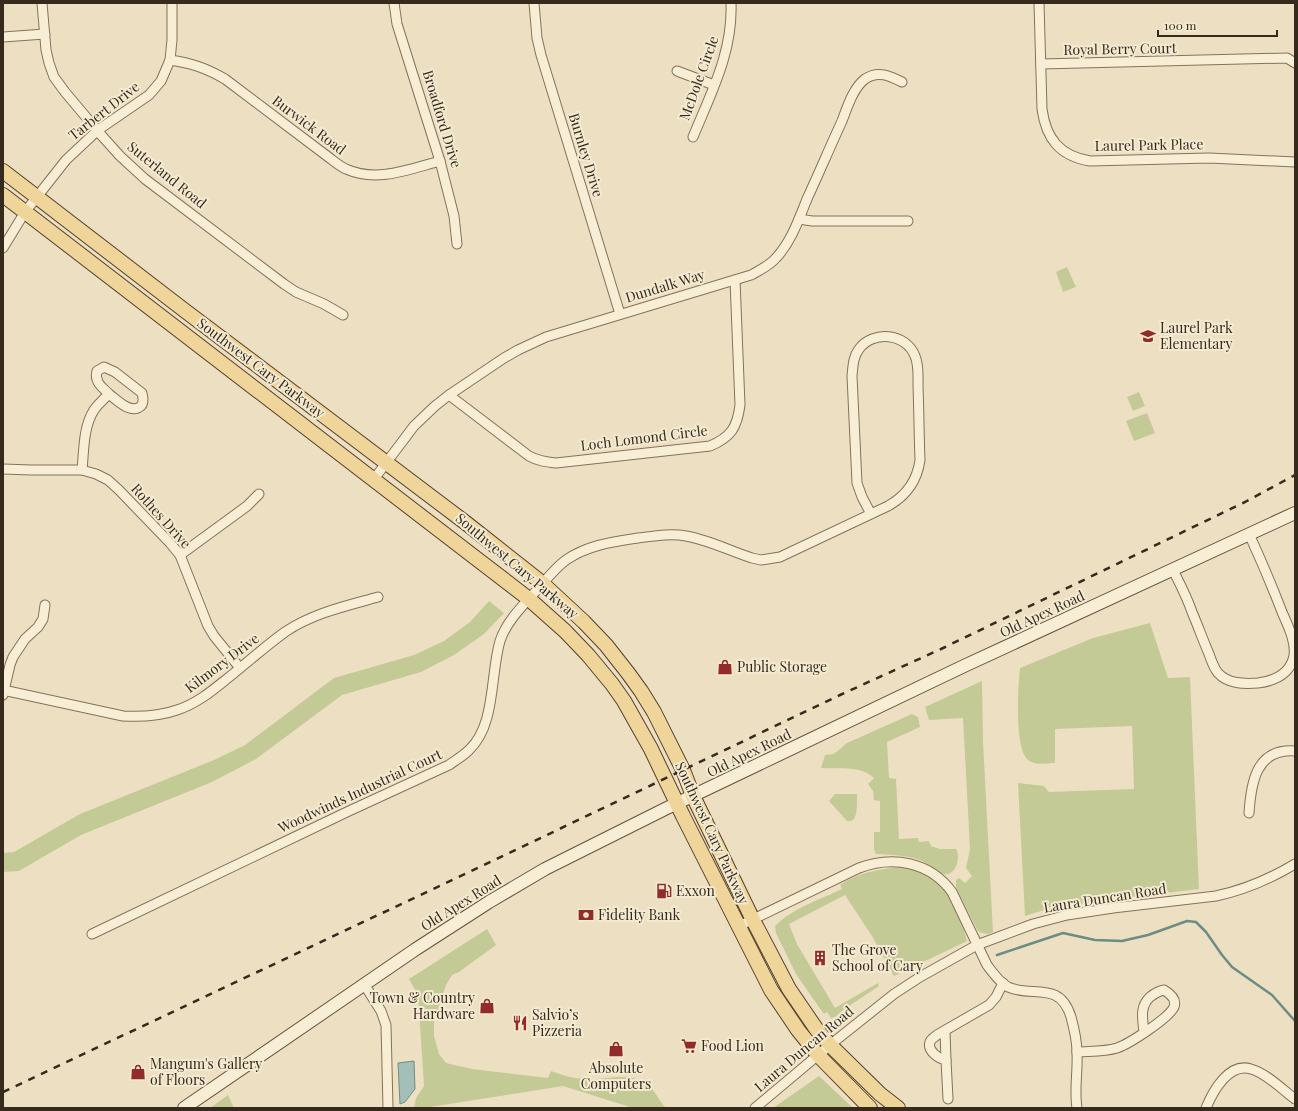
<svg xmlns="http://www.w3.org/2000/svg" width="1298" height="1111" font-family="'Playfair Display',serif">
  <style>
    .green { fill: #c4ca96 }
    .water { fill: #a4bfb8; stroke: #6c8d85 }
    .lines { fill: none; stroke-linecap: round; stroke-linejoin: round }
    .stream { stroke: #6c8d85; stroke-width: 2.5 }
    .minor-casing { stroke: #86715a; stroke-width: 11 }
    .secondary-casing { stroke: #68533d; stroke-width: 14 }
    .primary-casing { stroke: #54402e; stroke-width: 16 }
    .minor { stroke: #f8eed5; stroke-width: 9 }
    .secondary { stroke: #f8eed5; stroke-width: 12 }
    .primary { stroke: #efd59a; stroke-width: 14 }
    .rail { stroke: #362a1d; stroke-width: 2.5; stroke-dasharray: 7 7; stroke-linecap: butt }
    .labels { text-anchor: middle; stroke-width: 4; stroke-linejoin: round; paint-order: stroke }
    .street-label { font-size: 14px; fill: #362a1d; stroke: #f4ead1 }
    .poi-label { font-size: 14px; fill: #362a1d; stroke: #f4ead1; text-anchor: start }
  </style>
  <rect width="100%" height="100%" fill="#ede0c2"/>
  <g class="green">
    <path d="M1067,267L1076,287L1063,292L1056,272Z"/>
    <path d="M1139,392L1145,406L1133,411L1127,397Z"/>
    <path d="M1147,413L1155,433L1134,441L1126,421Z"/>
    <path d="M489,601L504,613L484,634L454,655L421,672L342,695L256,759L212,782L81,835L19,871L3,872V853L14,852L80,814L214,760L245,745L334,678L414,655L444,641L470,622Z"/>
    <path d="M1150,623L1168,678L1190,677L1199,889L1054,907L1025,916L1018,783L1044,786L1049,792L1134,789L1132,726L1055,729V763C1047,763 1035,766 1028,760C1014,747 1018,687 1020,668L1093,638Z"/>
    <path d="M982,681L983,741L993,932C988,935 983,934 978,931L956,888V880L959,878L965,883L972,876L966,868L970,849L963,718L929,720L925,707Z"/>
    <path d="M912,714L918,717L920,727L887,742L889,778L896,779L899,839L918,838L919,842L929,841L931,846L940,849H956C961,857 956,877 943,874C936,873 929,864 922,861C908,855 892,855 876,854L874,850V832H880V801L874,800L873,791L868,784L874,778C861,765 838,769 821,768L825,755L834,754L847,743Z"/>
    <path d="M835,794H857C857,799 858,816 853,820C852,821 848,821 847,821L829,801Z"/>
    <path d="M900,867C906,868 913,869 919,871C948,880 960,914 967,941L894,976L872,936L845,895L789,924L797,944L835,1008L878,983L879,986L843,1010L835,1017L831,1018L827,1012L824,1014L821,1010L796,974L776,933L775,926C793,908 819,900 842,889L840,885C857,873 879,869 900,867Z"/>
    <path d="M487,929L496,945L459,972L452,975L446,985L434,1022V1036L439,1054L446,1063L472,1069L548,1078L551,1071C562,1075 572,1078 584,1079C604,1081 626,1071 645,1083C655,1089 658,1100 666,1108H633L563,1086L424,1108H414L416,1098L424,1086L418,995L409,979Z"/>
    <path d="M819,1076L853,1108H773Z"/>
    <path d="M228,1095L234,1108H210Z"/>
  </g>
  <path class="water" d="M414,1061L415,1089L405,1102L400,1104L398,1063Z"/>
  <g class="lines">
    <path class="stream" d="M997,955L1063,933L1095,940L1122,941L1148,935L1187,921L1196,922L1206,932L1222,955L1232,967L1272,995L1295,1021"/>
    <defs>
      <g id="minor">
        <path d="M42,3L46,50L49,63L54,77L65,92L102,136L120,156L145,179L284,284L296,292L324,304L343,315"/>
        <path d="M394,3L397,24L440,161L454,216L457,244"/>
        <path d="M534,3L537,38L541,55L620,314"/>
        <path d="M1039,3L1042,109C1046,139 1060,156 1090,161L1209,158L1295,162"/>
        <path d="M3,37L45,34"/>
        <path d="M170,60C191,63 206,68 225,79L331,159C336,163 341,167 346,169C377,183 410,169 440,161"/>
        <path d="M1041,64L1287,58L1295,63"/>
        <path d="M677,71L714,85"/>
        <path d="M693,137C711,93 733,52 731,3"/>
        <path d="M799,219L812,221H908"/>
        <path d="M3,248L25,212L66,160L98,130L149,95L161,81L170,60L172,40V3"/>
        <path d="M449,395L529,456C538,461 546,462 556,463L710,446C731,437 737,428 740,405L735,280"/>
        <path d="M3,469L31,470H82L96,474L108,480L119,490L170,543L180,555L208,626L214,636L240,668"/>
        <path d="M82,470C84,451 83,427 94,410C98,404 104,399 109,394C102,387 94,382 97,371L104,367L115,372L142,393C143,397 144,403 141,406C131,415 117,400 109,394"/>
        <path d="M374,479L414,426L435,406L449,395L504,358L518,350L546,337L751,275C760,270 769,266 776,258C791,242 799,219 807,199C819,173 830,147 842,121C847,108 853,88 865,79C878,70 890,76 902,82"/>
        <path d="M180,555L247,506L259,494"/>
        <path d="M1173,570C1180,584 1187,597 1192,612C1198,626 1203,640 1209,654C1211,660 1214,668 1218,673C1228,684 1244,684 1258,683C1274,681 1290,674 1294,656C1296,641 1288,626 1282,612C1272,586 1261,560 1249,534"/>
        <path d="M3,690L123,716C141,717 160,716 177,710C199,703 215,688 233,674C250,660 267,645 285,632C313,613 346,606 378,597"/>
        <path d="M3,695L10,665L13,657L25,639L38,627L43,619L45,605"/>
        <path d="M1249,813C1251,783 1256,748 1295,751"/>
        <path d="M739,926L859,868C893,855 930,862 952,892L987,965C993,973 999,982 1008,987C1032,998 1060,980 1071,1017C1074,1028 1077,1042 1077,1053C1078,1071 1074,1090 1077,1108"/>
        <path d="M92,934L349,811L449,765C456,760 463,756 469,750C496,725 490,675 500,641C506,622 523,605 537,590C546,580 555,568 566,560C588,545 612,542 638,538C654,536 670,533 686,536C709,540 730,551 752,558L761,560L780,557L888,506C906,496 917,482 920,460C919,436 919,411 918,386C918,376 919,365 915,356C906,333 873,330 859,349C853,357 853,366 852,376L857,483L862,497L871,514"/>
        <path d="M364,984L381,1011L386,1025L388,1108"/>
        <path d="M945,1031L946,1060"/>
        <path d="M1077,1052C1090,1051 1104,1052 1117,1048C1129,1044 1169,1018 1174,1007C1177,999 1169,993 1164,990C1158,991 1155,993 1150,997C1139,1007 1143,1020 1144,1033"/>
        <path d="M948,1099L946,1060C939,1059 927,1051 930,1042C931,1039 935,1037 937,1035L989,1005L996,997L1003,983"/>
        <path d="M755,1108L830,1045L894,994L920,977L977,945L1033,924L1067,915L1113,908L1216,896C1244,890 1270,879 1295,864"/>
        <path d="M1206,1108C1213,1091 1229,1062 1251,1069C1266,1073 1283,1090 1295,1099"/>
      </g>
      <path id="secondary" d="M184,1108L416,949L489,902L545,869L665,809L964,666L1295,513"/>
      <g id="primary">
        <path d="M3,171L184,310L466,523L542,583L584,622L606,645L628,673L641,691L654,712L683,770L693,796L753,920L789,989L817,1030L830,1045L880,1094L898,1108"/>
        <path d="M3,195L529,599L565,631L588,655L612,684L624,701L651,749L683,816L771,990L798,1030L818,1055L870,1108"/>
      </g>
    </defs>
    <use href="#minor" class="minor-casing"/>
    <use href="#secondary" class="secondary-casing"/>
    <use href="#primary" class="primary-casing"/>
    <use href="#minor" class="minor"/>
    <use href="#secondary" class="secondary"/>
    <use href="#primary" class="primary"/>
    <path class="rail" d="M3,1092L484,865L840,695L941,649L1245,502L1295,475"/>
  </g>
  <defs>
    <symbol id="school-bare" viewBox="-9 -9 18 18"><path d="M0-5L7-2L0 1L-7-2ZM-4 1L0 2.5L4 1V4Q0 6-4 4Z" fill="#932b2b" stroke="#f4ead1" stroke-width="2.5" paint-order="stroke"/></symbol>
    <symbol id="shop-bare" viewBox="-9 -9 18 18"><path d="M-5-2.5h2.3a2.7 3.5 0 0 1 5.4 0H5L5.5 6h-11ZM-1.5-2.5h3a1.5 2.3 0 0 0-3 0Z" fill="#932b2b" stroke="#f4ead1" stroke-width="2.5" paint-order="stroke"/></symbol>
    <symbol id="fuel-bare" viewBox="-9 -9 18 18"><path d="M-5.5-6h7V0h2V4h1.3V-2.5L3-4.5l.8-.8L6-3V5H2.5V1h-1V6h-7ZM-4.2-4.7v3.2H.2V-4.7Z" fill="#932b2b" stroke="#f4ead1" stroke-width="2.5" paint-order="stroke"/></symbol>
    <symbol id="bank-bare" viewBox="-9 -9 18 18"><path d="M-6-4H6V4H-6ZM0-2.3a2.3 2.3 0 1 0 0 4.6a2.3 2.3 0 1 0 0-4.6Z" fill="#932b2b" stroke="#f4ead1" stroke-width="2.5" paint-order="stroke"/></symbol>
    <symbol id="building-bare" viewBox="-9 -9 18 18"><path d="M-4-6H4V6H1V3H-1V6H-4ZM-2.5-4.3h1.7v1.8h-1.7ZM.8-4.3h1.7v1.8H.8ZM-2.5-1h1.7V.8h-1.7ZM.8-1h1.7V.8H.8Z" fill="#932b2b" stroke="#f4ead1" stroke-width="2.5" paint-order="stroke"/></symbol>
    <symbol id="restaurant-bare" viewBox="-9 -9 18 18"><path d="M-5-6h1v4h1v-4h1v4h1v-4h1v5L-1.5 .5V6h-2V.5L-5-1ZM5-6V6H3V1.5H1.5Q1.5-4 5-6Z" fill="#932b2b" stroke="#f4ead1" stroke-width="2.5" paint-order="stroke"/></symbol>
    <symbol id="supermarket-bare" viewBox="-9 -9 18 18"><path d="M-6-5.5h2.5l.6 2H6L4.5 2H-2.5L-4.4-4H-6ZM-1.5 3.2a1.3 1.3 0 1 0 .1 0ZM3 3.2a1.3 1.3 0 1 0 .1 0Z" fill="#932b2b" stroke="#f4ead1" stroke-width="2.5" paint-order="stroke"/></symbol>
  </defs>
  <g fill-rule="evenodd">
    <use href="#school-bare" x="1137" y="325" width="22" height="22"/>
    <use href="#shop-bare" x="714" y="656" width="22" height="22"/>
    <use href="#fuel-bare" x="653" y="880" width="22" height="22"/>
    <use href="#bank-bare" x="575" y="904" width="22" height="22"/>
    <use href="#building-bare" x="809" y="947" width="22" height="22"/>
    <use href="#shop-bare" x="476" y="995" width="22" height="22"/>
    <use href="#restaurant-bare" x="509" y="1012" width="22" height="22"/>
    <use href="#supermarket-bare" x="678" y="1035" width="22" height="22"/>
    <use href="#shop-bare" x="605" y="1038" width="22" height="22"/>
    <use href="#shop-bare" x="127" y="1061" width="22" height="22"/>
  </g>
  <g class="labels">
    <g class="street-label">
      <text transform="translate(1120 49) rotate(-1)" y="5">Royal Berry Court</text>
      <text transform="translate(699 78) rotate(-70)" y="5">McDole Circle</text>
      <text transform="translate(104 111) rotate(-38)" y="5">Tarbert Drive</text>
      <text transform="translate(442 119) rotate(73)" y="5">Broadford Drive</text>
      <text transform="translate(309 125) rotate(37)" y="5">Burwick Road</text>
      <text transform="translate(1149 145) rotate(-1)" y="5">Laurel Park Place</text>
      <text transform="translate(586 155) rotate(73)" y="5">Burnley Drive</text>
      <text transform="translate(167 175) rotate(39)" y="5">Suterland Road</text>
      <text transform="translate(665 286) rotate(-17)" y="5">Dundalk Way</text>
      <text transform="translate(261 368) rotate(37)" y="5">Southwest Cary Parkway</text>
      <text transform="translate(644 438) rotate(-7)" y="5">Loch Lomond Circle</text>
      <text transform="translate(161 516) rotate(48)" y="5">Rothes Drive</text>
      <text transform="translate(517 566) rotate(40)" y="5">Southwest Cary Parkway</text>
      <text transform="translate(1042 614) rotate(-25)" y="5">Old Apex Road</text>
      <text transform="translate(222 663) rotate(-37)" y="5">Kilmory Drive</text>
      <text transform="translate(749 753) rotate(-26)" y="5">Old Apex Road</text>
      <text transform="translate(360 791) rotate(-25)" y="5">Woodwinds Industrial Court</text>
      <text transform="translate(712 833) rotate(65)" y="5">Southwest Cary Parkway</text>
      <text transform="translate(1105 898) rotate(-9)" y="5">Laura Duncan Road</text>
      <text transform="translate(461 903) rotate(-32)" y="5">Old Apex Road</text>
      <text transform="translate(804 1049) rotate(-40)" y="5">Laura Duncan Road</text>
    </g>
    <g class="poi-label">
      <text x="1160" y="333">Laurel Park<tspan x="1160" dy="16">Elementary</tspan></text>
      <text x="737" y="672">Public Storage</text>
      <text x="676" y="896">Exxon</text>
      <text x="598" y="920">Fidelity Bank</text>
      <text x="832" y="955">The Grove<tspan x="832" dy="16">School of Cary</tspan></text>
      <text x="475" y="1003" text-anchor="end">Town &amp; Country<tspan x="475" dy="16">Hardware</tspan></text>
      <text x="532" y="1020">Salvio’s<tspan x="532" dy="16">Pizzeria</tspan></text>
      <text x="701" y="1051">Food Lion</text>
      <text x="150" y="1069">Mangum's Gallery<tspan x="150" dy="16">of Floors</tspan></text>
      <text x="616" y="1073" text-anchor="middle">Absolute<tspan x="616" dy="16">Computers</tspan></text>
    </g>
  </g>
  <rect width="1298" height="1111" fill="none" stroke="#362a1d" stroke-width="8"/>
  <path d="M1158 30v6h119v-6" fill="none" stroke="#362a1d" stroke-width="2"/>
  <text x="1164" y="30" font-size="12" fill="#362a1d" stroke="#f4ead1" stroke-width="3" paint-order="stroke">100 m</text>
</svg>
